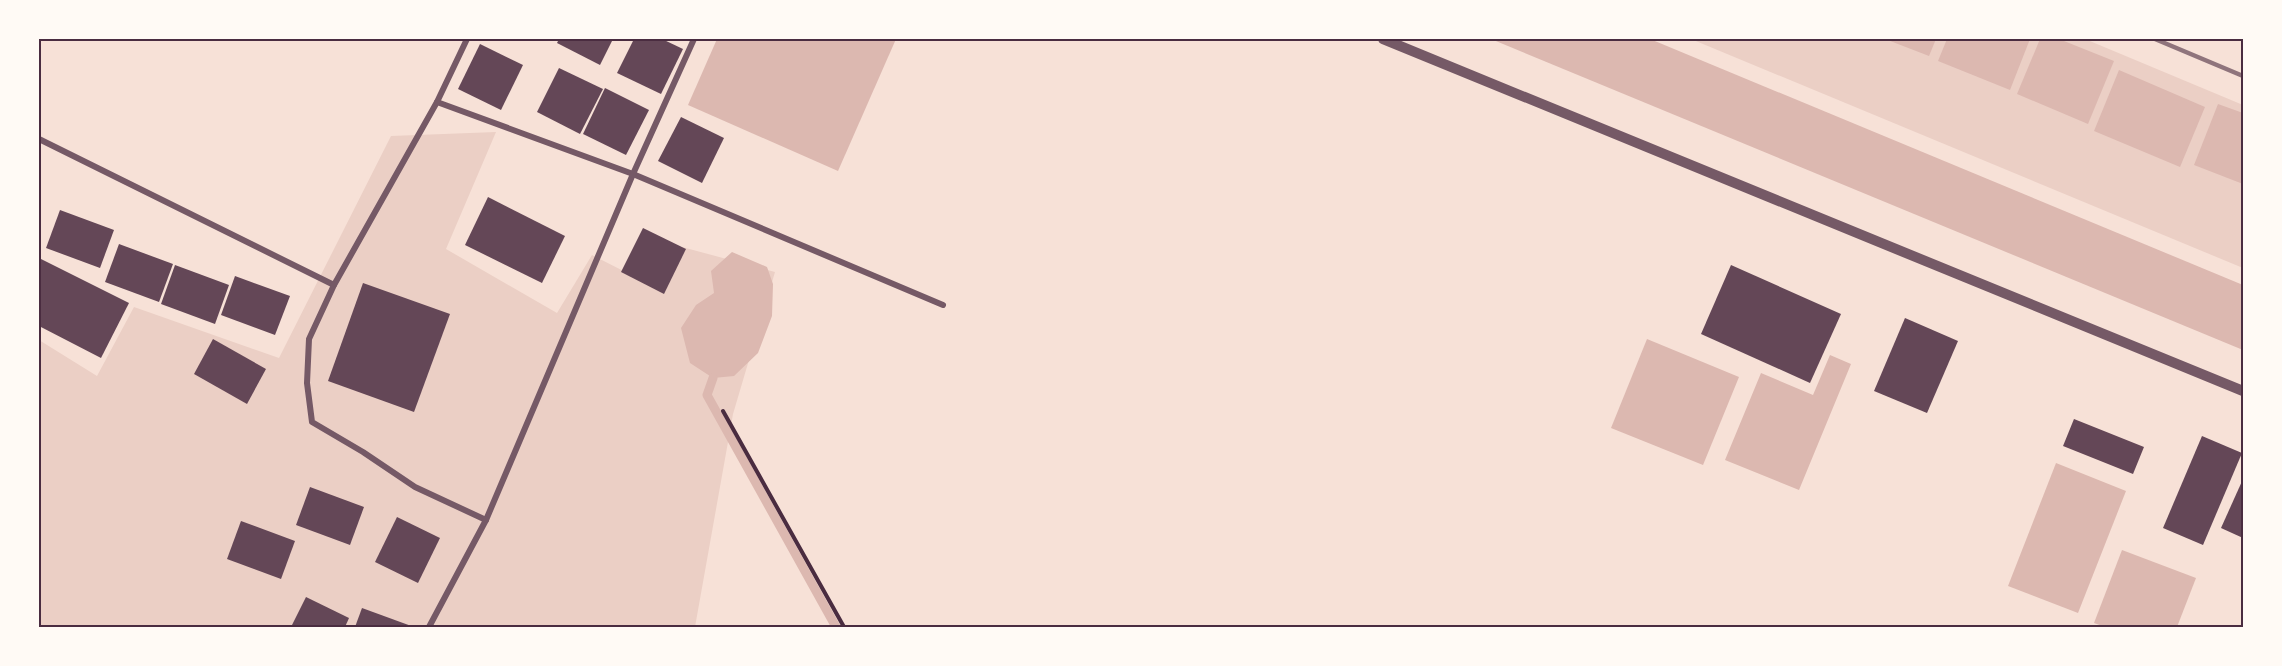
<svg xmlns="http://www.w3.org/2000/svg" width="2282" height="666" font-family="Raleway,sans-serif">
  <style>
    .green { fill: #ebcfc5 }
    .water { fill: #dcb8b0 }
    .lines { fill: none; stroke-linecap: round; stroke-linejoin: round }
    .stream { stroke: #dcb8b0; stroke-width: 9 }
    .building { fill: #644757 }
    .path { stroke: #4a2c40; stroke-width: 4 }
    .minor { stroke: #755966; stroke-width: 6 }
    .tertiary { stroke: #755966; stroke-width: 10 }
    .rail { stroke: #8f747c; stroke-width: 4.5 }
    .neatline { fill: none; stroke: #4a2c40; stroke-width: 2 }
  </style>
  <rect width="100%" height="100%" fill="#f7e1d7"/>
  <g class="green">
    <path d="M1691,39H2085L2243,105V268Z"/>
    <path d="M496,132L446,249L557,313L592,255L647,283L682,247L775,272L733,414L695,627H39V340L97,376L134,307L279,358L391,136Z"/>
  </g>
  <g class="water">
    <path d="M717,39H896L838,171L688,105Z"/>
    <path d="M1491,39H1650L2243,285V350Z"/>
    <path d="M1885,39H1936L1929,56Z"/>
    <path d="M1947,39H2030L2010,90L1938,61Z"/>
    <path d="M2040,39H2059L2114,61L2088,124L2017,94Z"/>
    <path d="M2119,70L2205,107L2180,167L2094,131Z"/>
    <path d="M2218,104L2243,113V184L2194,165Z"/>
    <path d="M732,252L767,267L773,284L772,316L758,353L734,376L713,378L690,363L681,328L696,305L714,293L711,271Z"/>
    <path d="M1647,339L1739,377L1703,465L1611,428Z"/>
    <path d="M1830,355L1851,364L1799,490L1725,460L1761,373L1813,395Z"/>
    <path d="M2056,463L2126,491L2078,613L2008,586Z"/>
    <path d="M2122,550L2196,578L2177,627H2105L2094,623Z"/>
  </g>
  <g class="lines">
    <path class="stream" d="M713,378L707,395L836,627"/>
  </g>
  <g class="building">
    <path d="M559,39H613L600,65L557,43Z"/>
    <path d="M634,39H662L683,49L661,94L617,73Z"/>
    <path d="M480,44L523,65L501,110L458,89Z"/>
    <path d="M559,68L603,89L580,134L537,112Z"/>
    <path d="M605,88L649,110L626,155L583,134Z"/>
    <path d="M681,117L724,138L702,183L658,161Z"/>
    <path d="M488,197L565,236L542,283L465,245Z"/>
    <path d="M60,210L114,230L100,268L46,248Z"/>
    <path d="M643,228L686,249L664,294L621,272Z"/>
    <path d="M119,244L173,264L159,302L105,282Z"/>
    <path d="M39,258L129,303L101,358L39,326Z"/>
    <path d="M175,265L229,285L215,324L161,304Z"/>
    <path d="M1731,265L1841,314L1810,383L1701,334Z"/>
    <path d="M235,276L290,296L275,335L221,315Z"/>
    <path d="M363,283L450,314L414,412L328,381Z"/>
    <path d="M1905,318L1958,341L1927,413L1874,391Z"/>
    <path d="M213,339L266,369L247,404L194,374Z"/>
    <path d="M2074,419L2144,447L2133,474L2063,446Z"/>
    <path d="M2202,436L2242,453L2203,545L2163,528Z"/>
    <path d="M2243,479V538L2221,528Z"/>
    <path d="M310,487L364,507L350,545L296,525Z"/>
    <path d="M397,517L440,538L418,583L375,562Z"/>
    <path d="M241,521L295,541L281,579L227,559Z"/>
    <path d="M306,597L349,618L345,627H291Z"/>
    <path d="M362,608L414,627H355Z"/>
  </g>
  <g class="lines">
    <path class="path" d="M723,411L844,627"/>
    <g class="minor">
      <path d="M437,102L633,174L943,305"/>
      <path d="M39,139L334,285"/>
      <path d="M486,520L633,174L694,39"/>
      <path d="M429,627L486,520L415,487L363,452L312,422L307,383L309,339L334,285L437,102L467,39"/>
    </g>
    <path class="tertiary" d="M1383,39L2243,391"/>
    <path class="rail" d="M2155,39L2243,76"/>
  </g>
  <rect width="2282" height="666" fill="none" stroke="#fffaf5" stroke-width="81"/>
  <rect x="40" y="40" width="2202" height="586" class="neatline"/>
</svg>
